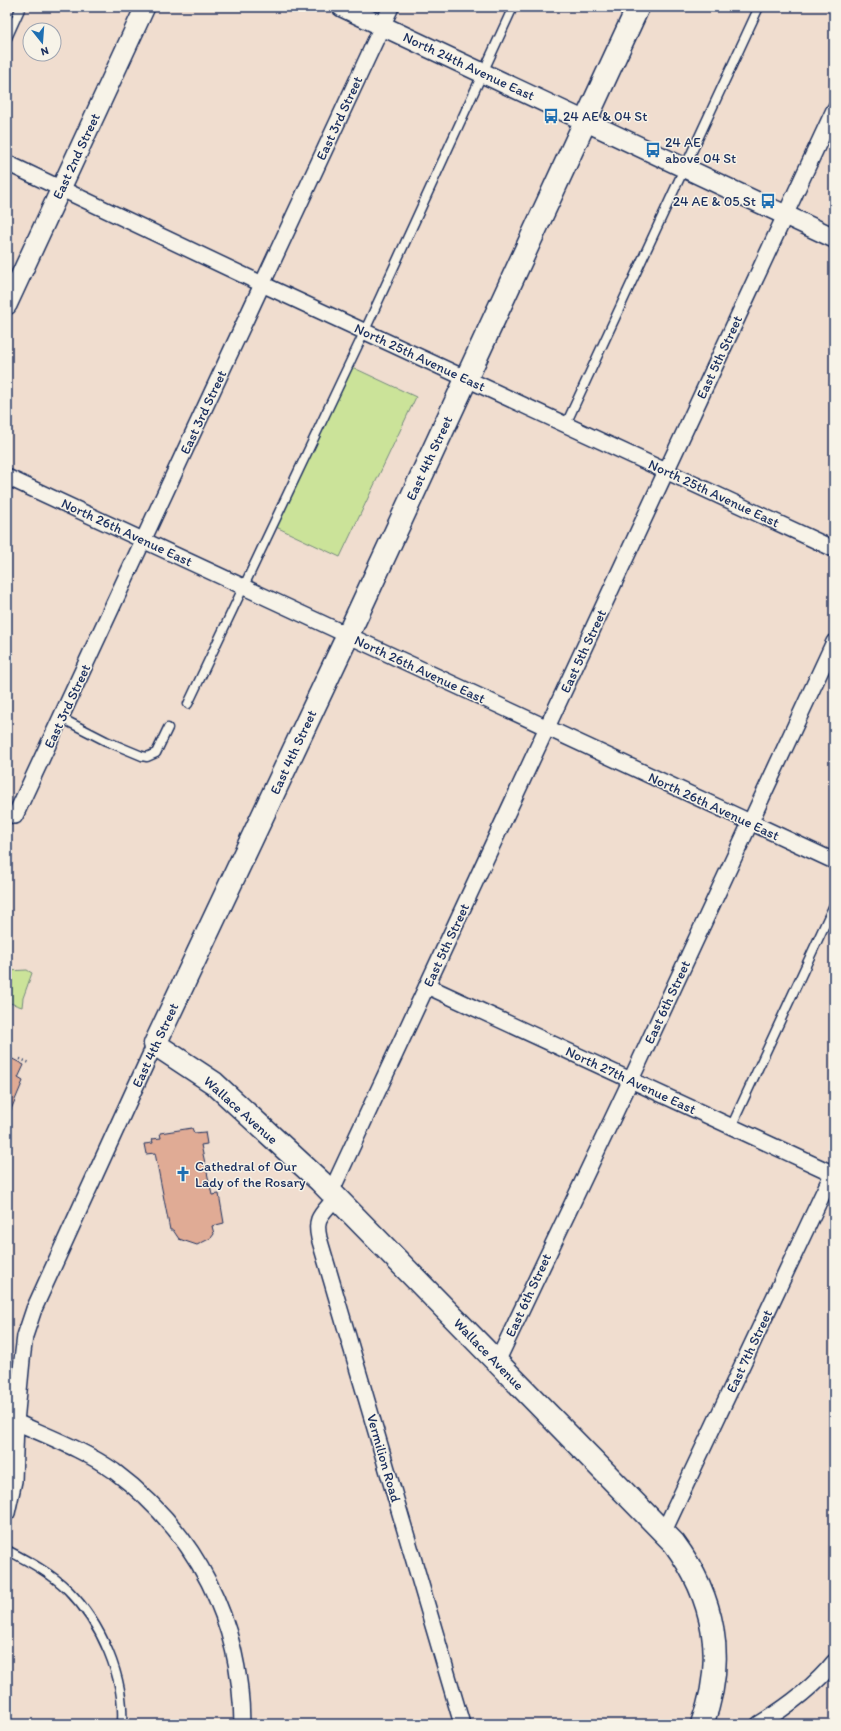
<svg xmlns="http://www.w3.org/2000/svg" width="841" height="1731" font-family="Itim,sans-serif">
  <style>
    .green { fill: #cbe399; stroke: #73897c }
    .building { fill: #e0ab95; stroke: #1b2f5e }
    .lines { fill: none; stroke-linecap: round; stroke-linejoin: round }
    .service-casing { stroke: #1b2f5e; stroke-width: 11 }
    .minor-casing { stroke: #1b2f5e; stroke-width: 18 }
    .tertiary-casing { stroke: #1b2f5e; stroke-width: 22 }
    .secondary-casing { stroke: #1b2f5e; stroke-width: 25 }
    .path { stroke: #1b2f5e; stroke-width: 2.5; stroke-dasharray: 1 3; stroke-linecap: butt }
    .service { stroke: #f7f3e8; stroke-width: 8 }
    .minor { stroke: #f7f3e8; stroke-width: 15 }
    .tertiary { stroke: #f7f3e8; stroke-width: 19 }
    .secondary { stroke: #f7f3e8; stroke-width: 22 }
    .labels { text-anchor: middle; stroke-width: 3; stroke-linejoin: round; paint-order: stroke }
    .street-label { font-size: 14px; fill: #1b2f5e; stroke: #f7f3e8 }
    .poi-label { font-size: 14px; fill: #1b2f5e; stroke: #f7f3e8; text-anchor: start }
  </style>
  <rect width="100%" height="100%" fill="#f0ddcf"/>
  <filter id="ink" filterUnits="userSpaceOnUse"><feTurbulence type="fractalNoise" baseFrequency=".025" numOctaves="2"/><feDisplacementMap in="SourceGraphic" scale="8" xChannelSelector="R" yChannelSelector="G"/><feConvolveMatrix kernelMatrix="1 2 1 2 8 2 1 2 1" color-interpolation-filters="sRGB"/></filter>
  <g filter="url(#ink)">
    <g class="green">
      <path d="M352,367L416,397L340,557L276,527Z"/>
      <path d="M27,970L32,973L23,998L22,1007L7,1002V971Z"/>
    </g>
    <g class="building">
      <path d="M7,1056L24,1065L18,1078L23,1081L7,1119Z"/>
      <path d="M192,1128L194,1133L205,1132L207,1144L201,1145L212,1195L219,1194L224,1223L212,1226L214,1234L211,1238L197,1245L179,1239L173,1230H170L155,1153L146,1154L144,1144L153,1143L152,1139L161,1138L160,1133Z"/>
    </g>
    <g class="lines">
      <defs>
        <g id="service">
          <path d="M7,38L21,7"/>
          <path d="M566,424L759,7"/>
          <path d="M188,704L361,339L513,7"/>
          <path d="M61,718L106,741L142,756L147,757L156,753L168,728"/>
          <path d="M731,1127L834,905"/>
          <path d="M7,1550C28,1561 51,1573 68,1590C101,1623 125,1677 122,1724"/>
        </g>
        <g id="minor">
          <path d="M7,163L262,284L834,549"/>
          <path d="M7,477L834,861"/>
          <path d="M15,816L391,7"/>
          <path d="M427,986L834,1174"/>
          <path d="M331,1192L834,110"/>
          <path d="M336,1197C323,1214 314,1216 319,1238L462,1724"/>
          <path d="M497,1362L635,1071L834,642"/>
          <path d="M16,1422C49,1437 84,1450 114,1471C197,1533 241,1621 242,1724"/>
          <path d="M7,1513L14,1481L16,1422L22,1360L25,1336L34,1309L155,1044"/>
          <path d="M664,1531L834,1170"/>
          <path d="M759,1724C787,1707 813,1688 834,1662"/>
        </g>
        <g id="tertiary">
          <path d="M342,7L834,238"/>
          <path d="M7,305L145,7"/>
        </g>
        <path id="secondary" d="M638,7L348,635L155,1044L214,1083L320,1181L674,1543C714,1597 727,1659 702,1724"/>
      </defs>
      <use href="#service" class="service-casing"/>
      <use href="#minor" class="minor-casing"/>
      <use href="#tertiary" class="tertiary-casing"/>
      <use href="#secondary" class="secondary-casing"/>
      <g class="path">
        <path d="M7,834L10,828"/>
        <path d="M20,1059L30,1063"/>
      </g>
      <use href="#service" class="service"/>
      <use href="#minor" class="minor"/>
      <use href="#tertiary" class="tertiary"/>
      <use href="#secondary" class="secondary"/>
    </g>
  </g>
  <defs>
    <symbol id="bus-bare" viewBox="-9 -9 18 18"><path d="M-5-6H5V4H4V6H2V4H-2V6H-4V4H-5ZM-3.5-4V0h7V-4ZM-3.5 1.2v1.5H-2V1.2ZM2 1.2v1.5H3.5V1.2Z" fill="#1f6fb2" stroke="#f7f3e8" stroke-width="2.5" paint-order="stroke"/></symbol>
    <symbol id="church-bare" viewBox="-9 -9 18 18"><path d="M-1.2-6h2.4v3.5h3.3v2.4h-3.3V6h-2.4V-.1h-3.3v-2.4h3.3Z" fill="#1f6fb2" stroke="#f7f3e8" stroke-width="2.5" paint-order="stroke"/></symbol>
  </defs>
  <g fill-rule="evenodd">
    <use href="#bus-bare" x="540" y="105" width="22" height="22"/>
    <use href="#bus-bare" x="642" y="139" width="22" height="22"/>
    <use href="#bus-bare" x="757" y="190" width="22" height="22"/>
    <use href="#church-bare" x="172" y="1163" width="22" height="22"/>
  </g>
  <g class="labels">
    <g class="street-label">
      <text transform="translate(469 66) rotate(25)" y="5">North 24th Avenue East</text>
      <text transform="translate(339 118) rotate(-65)" y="5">East 3rd Street</text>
      <text transform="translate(76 156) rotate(-65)" y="5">East 2nd Street</text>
      <text transform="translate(420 357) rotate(25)" y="5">North 25th Avenue East</text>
      <text transform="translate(719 357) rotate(-65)" y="5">East 5th Street</text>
      <text transform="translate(203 412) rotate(-65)" y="5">East 3rd Street</text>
      <text transform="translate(429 458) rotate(-65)" y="5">East 4th Street</text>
      <text transform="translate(714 493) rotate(25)" y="5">North 25th Avenue East</text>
      <text transform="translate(127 532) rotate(25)" y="5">North 26th Avenue East</text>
      <text transform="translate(583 651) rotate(-65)" y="5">East 5th Street</text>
      <text transform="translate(420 669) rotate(25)" y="5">North 26th Avenue East</text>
      <text transform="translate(67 706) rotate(-65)" y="5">East 3rd Street</text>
      <text transform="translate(293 752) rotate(-65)" y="5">East 4th Street</text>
      <text transform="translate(714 806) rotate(25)" y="5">North 26th Avenue East</text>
      <text transform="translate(446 945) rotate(-65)" y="5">East 5th Street</text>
      <text transform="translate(667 1002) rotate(-65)" y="5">East 6th Street</text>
      <text transform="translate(155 1045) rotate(-65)" y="5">East 4th Street</text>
      <text transform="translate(631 1080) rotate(25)" y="5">North 27th Avenue East</text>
      <text transform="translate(241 1110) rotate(42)" y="5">Wallace Avenue</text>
      <text transform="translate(528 1295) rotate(-65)" y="5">East 6th Street</text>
      <text transform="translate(749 1351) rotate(-65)" y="5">East 7th Street</text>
      <text transform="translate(489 1354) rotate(46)" y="5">Wallace Avenue</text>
      <text transform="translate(384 1458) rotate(74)" y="5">Vermilion Road</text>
    </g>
    <g class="poi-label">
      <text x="563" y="121">24 AE &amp; 04 St</text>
      <text x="665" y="147">24 AE<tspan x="665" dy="16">above 04 St</tspan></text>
      <text x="756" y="206" text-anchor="end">24 AE &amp; 05 St</text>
      <text x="195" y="1171">Cathedral of Our<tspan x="195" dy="16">Lady of the Rosary</tspan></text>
    </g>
  </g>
  <rect width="841" height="1731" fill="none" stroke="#f7f3e8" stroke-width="24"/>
  <rect x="12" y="12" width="817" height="1707" fill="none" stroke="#1b2f5e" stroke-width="1.5" filter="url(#ink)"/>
  <g transform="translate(42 42) rotate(163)"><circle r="19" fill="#f7f3e8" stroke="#9fa5b1"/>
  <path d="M0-3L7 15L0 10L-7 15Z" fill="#1f6fb2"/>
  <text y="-6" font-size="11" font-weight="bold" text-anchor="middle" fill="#1b2f5e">N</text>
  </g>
</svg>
